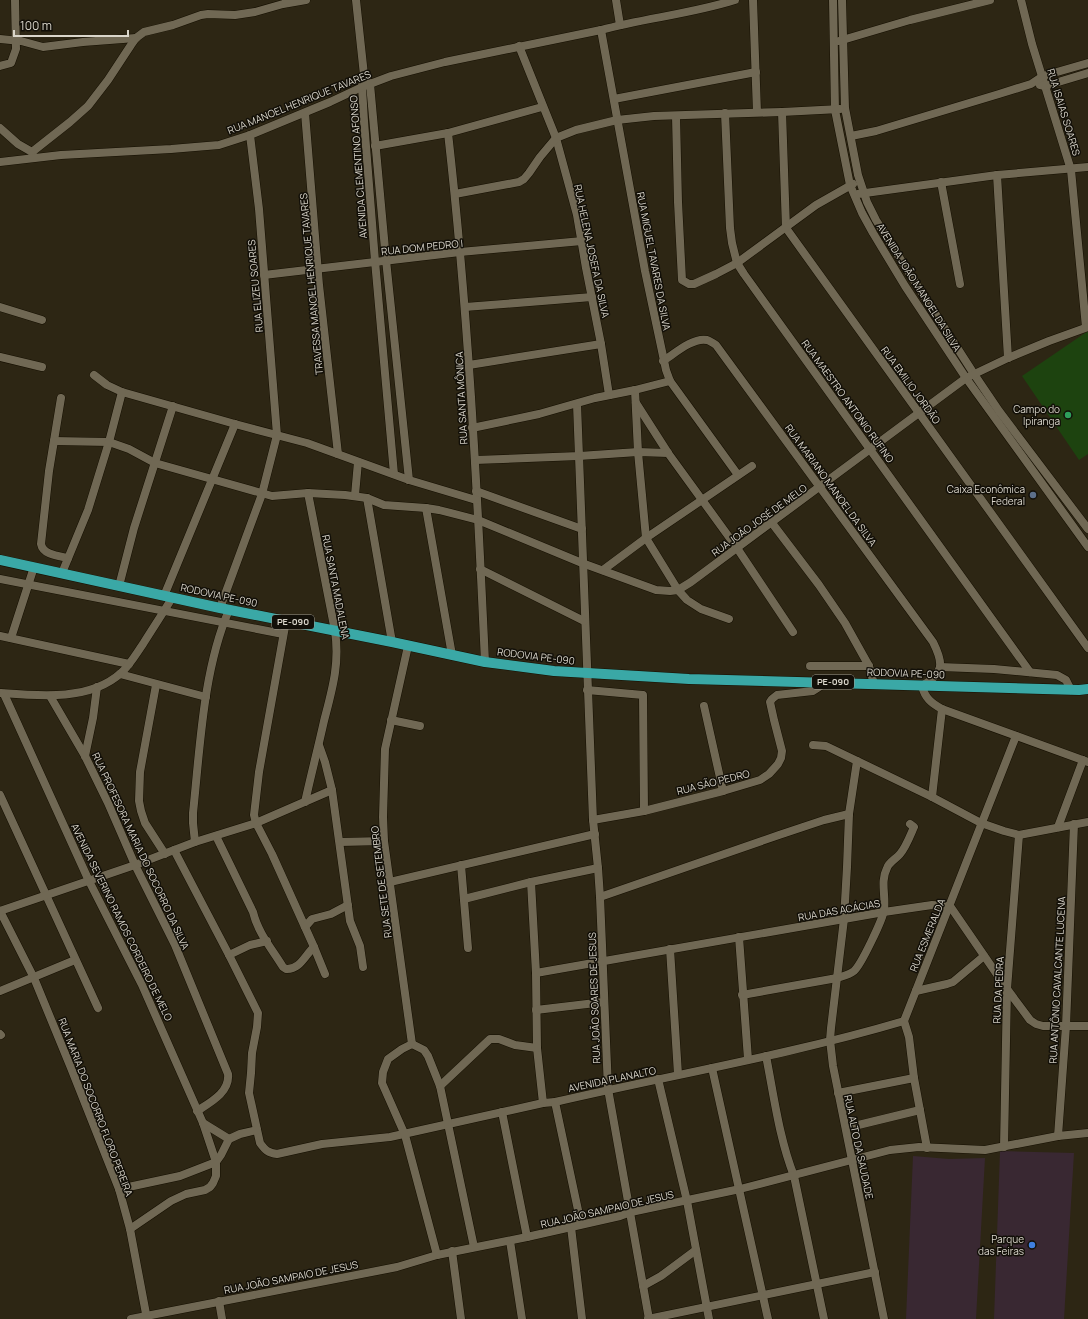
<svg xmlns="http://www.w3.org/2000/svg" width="1088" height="1319" font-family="Manrope,sans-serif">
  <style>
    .commercial { fill: #392832 }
    .pitch { fill: #1d430f }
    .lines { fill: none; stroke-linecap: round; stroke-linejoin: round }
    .minor-casing { stroke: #150f01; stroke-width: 9 }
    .major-casing { stroke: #150f01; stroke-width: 11 }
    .minor { stroke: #706854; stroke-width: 8 }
    .major { stroke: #3aa8a6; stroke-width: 10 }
    .leisure-dot { fill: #2e9e5b; stroke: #120f08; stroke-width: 1.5 }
    .service-dot { fill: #5c6f8a; stroke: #120f08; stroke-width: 1.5 }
    .shop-dot { fill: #3f7fe0; stroke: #120f08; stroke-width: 1.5 }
    .labels { text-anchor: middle; stroke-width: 3; stroke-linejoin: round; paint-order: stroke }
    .shield { fill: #120f08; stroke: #9e9a90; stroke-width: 1 }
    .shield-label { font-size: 9px; font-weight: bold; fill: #dad6cb }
    .street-label { font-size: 10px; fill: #dad6cb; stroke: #120f08 }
    .poi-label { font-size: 10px; fill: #dad6cb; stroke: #120f08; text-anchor: end }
  </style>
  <rect width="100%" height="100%" fill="#2d2614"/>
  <g class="commercial">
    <path d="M1000,1151L1074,1153L1064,1319H994Z"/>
    <path d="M913,1156L949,1159L985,1158L976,1319H906Z"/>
  </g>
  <path class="pitch" d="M1088,331V454L1079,460L1022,376Z"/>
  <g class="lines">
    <defs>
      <g id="minor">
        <path d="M356,0L364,75L362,87L364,121L375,261L394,474"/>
        <path d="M616,0L620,25"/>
        <path d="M753,0L757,112"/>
        <path d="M833,0L835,110L850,185L862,213L873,233L905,286L966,378L1088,547"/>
        <path d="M842,0L845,108L858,175L867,202L876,220L904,265L974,374L999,411L1088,529"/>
        <path d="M1021,0L1032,44L1071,170L1086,327"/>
        <path d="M601,30L645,271L666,370L670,381L738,475"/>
        <path d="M0,39L21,41L43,47L83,42L136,38"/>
        <path d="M839,41L910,20L990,0"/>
        <path d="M519,46L556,138L577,215L586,268L601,344L609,395"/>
        <path d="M0,66L11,63L16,49L15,0"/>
        <path d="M367,80L370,84L386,260L409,480"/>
        <path d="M1040,85L1045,86L1088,73"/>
        <path d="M614,99L756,72"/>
        <path d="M782,112L786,228L1088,648"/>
        <path d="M305,113L319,285L338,454"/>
        <path d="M725,113L730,228L732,243L737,263L744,274L1030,672"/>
        <path d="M676,116L678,202L682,280L689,284H694L716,274L737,263L816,205L853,184"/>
        <path d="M0,128L18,144L32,152L33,156"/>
        <path d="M448,133C468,309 477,485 485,662"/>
        <path d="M851,136L876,131L999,94L1031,84L1043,76L1088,63"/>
        <path d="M375,146L448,133L542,107"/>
        <path d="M32,152L70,122L88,106L108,80L131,45L136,38L144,32L173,25L201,15L208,14L235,15L255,12L283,4L306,0"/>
        <path d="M0,162L61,155L171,149L219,145L250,135L330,102L362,87L391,76L445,62L601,30C645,18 691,14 735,0"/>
        <path d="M997,175L1008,358"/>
        <path d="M941,182L960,284"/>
        <path d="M455,194L519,182L524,179L529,173L540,157L556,138L576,130L617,120L654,116L782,112L840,109"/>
        <path d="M858,194L997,175L1088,167"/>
        <path d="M264,275L460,252L582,241"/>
        <path d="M0,307L42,320"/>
        <path d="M465,307L592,297"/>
        <path d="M0,357L42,367"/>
        <path d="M663,361C674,354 693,337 707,340C710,341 713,343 716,345L933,642C944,664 944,673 922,686C925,698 931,703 942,709L1088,762"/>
        <path d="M469,365L601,344"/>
        <path d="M94,375L107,385L122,392L235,424L307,443L409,480L476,500"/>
        <path d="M635,390L638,452L646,538L678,590L687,600L701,609L729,619"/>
        <path d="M61,398L49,471L41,544C43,555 59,556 68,558"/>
        <path d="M636,403L668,453L737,548L793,632"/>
        <path d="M577,404L593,820L598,868L600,897L608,1089L649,1319"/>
        <path d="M472,428L539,414L595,398L635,390L670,381"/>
        <path d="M54,441L109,442L129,449L155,463L272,496L308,493L345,495L367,498L384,505L426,508L439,510L478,520L582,563L656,590L670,591L678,590L691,582L966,378L1008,358L1049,341L1088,327"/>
        <path d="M475,460L579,456L638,452L668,453"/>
        <path d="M476,491L582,529"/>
        <path d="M355,495L358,462"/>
        <path d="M367,498L392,642"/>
        <path d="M426,508L452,655"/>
        <path d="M772,523L819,585L845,623L869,666L874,684"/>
        <path d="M480,569L584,621"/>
        <path d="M603,570L646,538L752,466"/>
        <path d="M62,573L88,510L109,442L122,392"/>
        <path d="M0,579L283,634"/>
        <path d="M119,586L134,528L173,406"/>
        <path d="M164,596L235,424"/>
        <path d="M220,608L262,494L277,435L259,209L250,135"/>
        <path d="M286,621L259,772L254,815L256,823L272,854L314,947L325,974"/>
        <path d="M0,636L129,664"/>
        <path d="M11,638L34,567"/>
        <path d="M408,646L385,749L383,817L384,841L412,1044"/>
        <path d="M810,666H869"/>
        <path d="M940,667L994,669L1057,675L1066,680L1071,690"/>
        <path d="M120,674L206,697"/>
        <path d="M156,685L140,772L139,801L141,811L145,823L165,854"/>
        <path d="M587,690L643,695L644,811"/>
        <path d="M1,693C39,696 90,701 121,673C130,665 136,654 143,644C153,628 163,613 172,598"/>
        <path d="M4,694L89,881L142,985L203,1123L216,1162V1176L213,1183L210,1187L205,1190L186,1194L171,1201L130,1229"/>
        <path d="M50,696L85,756L108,803L135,865L175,945L228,1074C230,1092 211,1102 197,1111"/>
        <path d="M704,706L723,791"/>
        <path d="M391,720L420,726"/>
        <path d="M319,745L325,762L332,790L350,921L360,946L363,967"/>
        <path d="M813,745L826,746L932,797L981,823L1004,831L1019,835L1088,822"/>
        <path d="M85,756L93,718L97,687"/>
        <path d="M857,761L849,814L847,867L844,919L831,1028L830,1040L833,1066L884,1319"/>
        <path d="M0,795L98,1008"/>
        <path d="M932,797L942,709"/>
        <path d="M305,802C311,775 318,748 324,721C332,690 340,664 335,631L308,493"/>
        <path d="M593,820L644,811L723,791L760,780L769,774L778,764L781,758L782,751L774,720L770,702L772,699L777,695L813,691L827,682"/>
        <path d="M1058,827L1083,760"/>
        <path d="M216,836L253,912C258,933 272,949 283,967L286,969C300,970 305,955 314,947"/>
        <path d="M195,842L193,823V813C200,748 203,670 229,610"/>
        <path d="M340,842L384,841"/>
        <path d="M174,850L229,955L258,1013L257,1027L252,1053L251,1073L249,1093L260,1143C265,1150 268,1153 277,1154L322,1144L390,1137L543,1103L555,1102C671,1075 789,1055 904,1021"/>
        <path d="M461,865L468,948"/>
        <path d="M390,882L595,834"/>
        <path d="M531,882L536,973L537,1048L543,1103"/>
        <path d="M600,897L779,835L824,820L849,814"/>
        <path d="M464,899L531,882L598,868"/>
        <path d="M0,911L34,978L71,1068L119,1189L130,1229L147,1319"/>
        <path d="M0,911L135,865L195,842L256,823L332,790"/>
        <path d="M305,927L312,919L331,914L348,905"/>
        <path d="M739,937L748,1059"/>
        <path d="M670,949L678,1074"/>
        <path d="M229,955L250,945L267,941"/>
        <path d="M536,973L884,912L932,905L950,906L1007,989L1030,1020L1036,1024L1043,1026H1088"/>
        <path d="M0,991L75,960"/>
        <path d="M916,991L947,984L953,982L984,956"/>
        <path d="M742,995L837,978C843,976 849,975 854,971C861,965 883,919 884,910C886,895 880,882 887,868C889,862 896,859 900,854C906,847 910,836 914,827L910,824"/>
        <path d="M536,1010L604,1002"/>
        <path d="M0,1034L1,1035"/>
        <path d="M412,1044L402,1049L388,1059L383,1072L382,1083L405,1135L437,1255"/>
        <path d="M412,1044L424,1050L428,1056L440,1086L474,1247"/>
        <path d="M766,1056C774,1096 779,1138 794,1176L824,1319"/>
        <path d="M712,1068L768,1319"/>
        <path d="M658,1079L687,1201L709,1319"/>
        <path d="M440,1086L490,1039H499L515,1045L537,1048"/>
        <path d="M838,1093L914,1078"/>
        <path d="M555,1102L581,1224"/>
        <path d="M502,1112L527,1237"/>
        <path d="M203,1123L229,1139"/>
        <path d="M846,1128L920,1110"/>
        <path d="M1058,1136L1066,1026L1074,824"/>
        <path d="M1004,1147L1007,989L1019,835"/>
        <path d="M927,1148L914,1078L909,1037L904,1021L1016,736"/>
        <path d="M119,1189L180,1176L216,1162L221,1155L229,1139L240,1134L257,1130"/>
        <path d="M571,1227L582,1319"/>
        <path d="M510,1241L522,1319"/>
        <path d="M452,1251L461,1319"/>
        <path d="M643,1286L661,1276L696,1250"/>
        <path d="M219,1301L222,1319"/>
        <path d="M131,1319L397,1267L437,1255L527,1237L620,1216L631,1212L740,1189L890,1150L919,1147L985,1150L1058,1136L1088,1133"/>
        <path d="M648,1319L875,1272"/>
      </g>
      <path id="major" d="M0,560L220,608L392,642L485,662L554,671L689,679L1079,690L1088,689"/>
    </defs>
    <use href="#minor" class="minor-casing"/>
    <use href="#major" class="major-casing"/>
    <use href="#minor" class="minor"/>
    <use href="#major" class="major"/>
  </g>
  <circle class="leisure-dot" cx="1068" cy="415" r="4"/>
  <circle class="service-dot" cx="1033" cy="495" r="4"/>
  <circle class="shop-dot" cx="1032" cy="1245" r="4"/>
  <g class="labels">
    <g class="shield">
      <rect x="272" y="615" width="42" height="14" rx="3"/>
      <rect x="812" y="675" width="42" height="14" rx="3"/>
    </g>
    <g class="shield-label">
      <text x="293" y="625">PE-090</text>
      <text x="833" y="685">PE-090</text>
    </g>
    <g class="street-label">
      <text transform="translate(299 102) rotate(-22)" y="4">RUA MANOEL HENRIQUE TAVARES</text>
      <text transform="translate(1064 112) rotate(73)" y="4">RUA ISAIAS SOARES</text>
      <text transform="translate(358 167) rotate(-94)" y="4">AVENIDA CLEMENTINO AFONSO</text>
      <text transform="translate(422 247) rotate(-6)" y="4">RUA DOM PEDRO I</text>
      <text transform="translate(592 251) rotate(78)" y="4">RUA HELENA JOSEFA DA SILVA</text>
      <text transform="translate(654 261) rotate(79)" y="4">RUA MIGUEL TAVARES DA SILVA</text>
      <text transform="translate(311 284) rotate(-95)" y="4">TRAVESSA MANOEL HENRIQUE TAVARES</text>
      <text transform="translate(255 286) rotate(-95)" y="4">RUA ELIZEU SOARES</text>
      <text transform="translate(919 287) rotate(58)" y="4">AVENIDA JOÃO MANOEL DA SILVA</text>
      <text transform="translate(911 385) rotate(54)" y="4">RUA EMILIO JORDÃO</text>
      <text transform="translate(461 398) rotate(-93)" y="4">RUA SANTA MÔNICA</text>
      <text transform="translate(848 401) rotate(54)" y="4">RUA MAESTRO ANTONIO RUFINO</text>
      <text transform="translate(831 485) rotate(54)" y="4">RUA MARIANO MANOEL DA SILVA</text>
      <text transform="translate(759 520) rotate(-36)" y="4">RUA JOÃO JOSÉ DE MELO</text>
      <text transform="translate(336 587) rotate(79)" y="4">RUA SANTA MADALENA</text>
      <text transform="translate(219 595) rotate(12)" y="4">RODOVIA PE-090</text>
      <text transform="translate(536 656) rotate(7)" y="4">RODOVIA PE-090</text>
      <text transform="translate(906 673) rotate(2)" y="4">RODOVIA PE-090</text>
      <text transform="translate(713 782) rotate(-14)" y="4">RUA SÃO PEDRO</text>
      <text transform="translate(141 851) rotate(65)" y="4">RUA PROFESORA MARIA DO SOCORRO DA SILVA</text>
      <text transform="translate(381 882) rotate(-97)" y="4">RUA SETE DE SETEMBRO</text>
      <text transform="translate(839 910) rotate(-10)" y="4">RUA DAS ACÁCIAS</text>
      <text transform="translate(122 922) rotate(64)" y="4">AVENIDA SEVERINO RAMOS CORDEIRO DE MELO</text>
      <text transform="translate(927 935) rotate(-68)" y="4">RUA ESMERALDA</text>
      <text transform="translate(1057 980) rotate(-87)" y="4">RUA ANTÔNIO CAVALCANTE LUCENA</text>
      <text transform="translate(998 990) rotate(-87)" y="4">RUA DA PEDRA</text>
      <text transform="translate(594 998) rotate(-92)" y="4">RUA JOÃO SOARES DE JESUS</text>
      <text transform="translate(612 1079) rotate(-12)" y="4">AVENIDA PLANALTO</text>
      <text transform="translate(96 1107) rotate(69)" y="4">RUA MARIA DO SOCORRO FLORO PEREIRA</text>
      <text transform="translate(859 1147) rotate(78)" y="4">RUA ALTO DA SAUDADE</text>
      <text transform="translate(607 1209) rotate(-13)" y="4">RUA JOÃO SAMPAIO DE JESUS</text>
      <text transform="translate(291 1277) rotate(-11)" y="4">RUA JOÃO SAMPAIO DE JESUS</text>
    </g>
    <g class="poi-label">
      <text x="1060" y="413">Campo do<tspan x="1060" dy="12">Ipiranga</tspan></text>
      <text x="1025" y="493">Caixa Econômica<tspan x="1025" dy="12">Federal</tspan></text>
      <text x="1024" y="1243">Parque<tspan x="1024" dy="12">das Feiras</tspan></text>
    </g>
  </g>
  <path d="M14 30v6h114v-6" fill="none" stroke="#dad6cb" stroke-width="2"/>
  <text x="20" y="30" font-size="12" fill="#dad6cb" stroke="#120f08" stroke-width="3" paint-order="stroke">100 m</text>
</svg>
